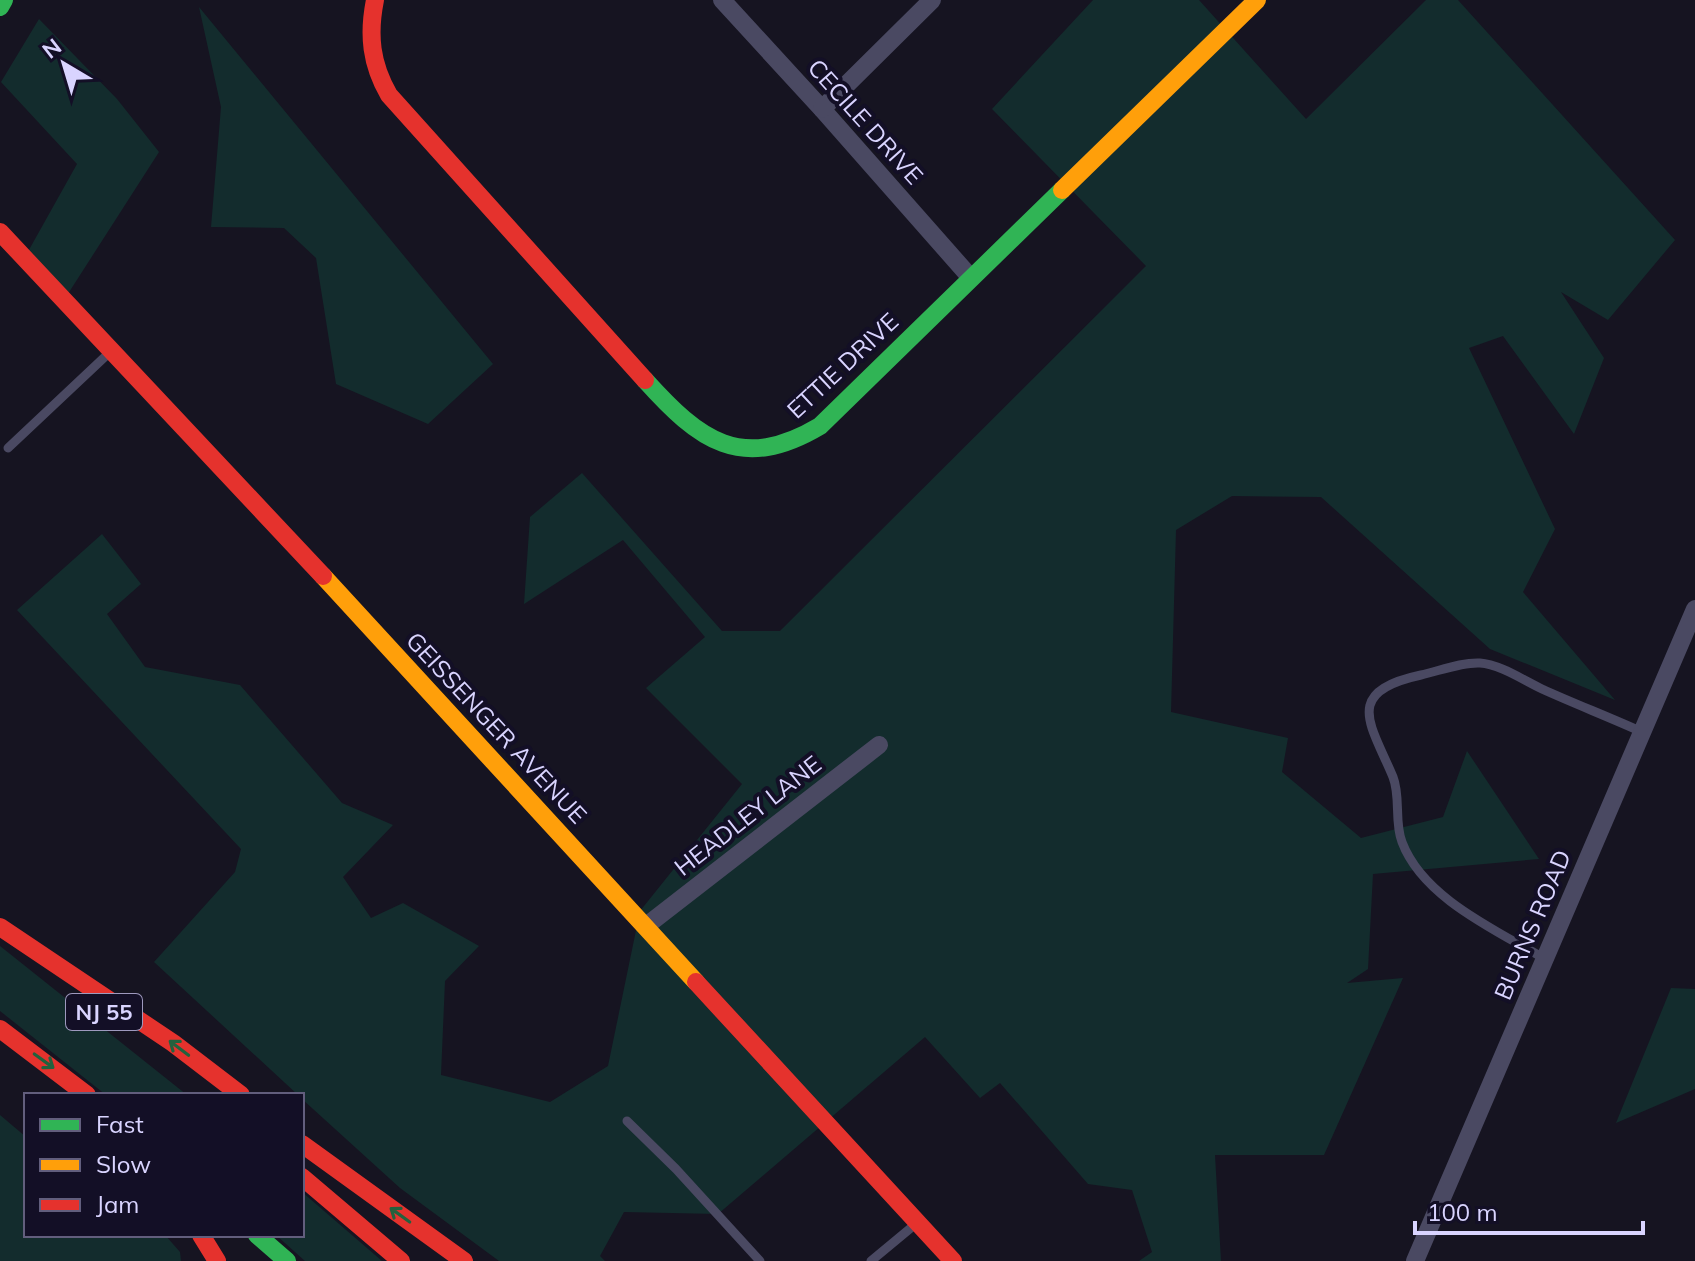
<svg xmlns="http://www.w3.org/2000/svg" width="1695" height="1261" font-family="Mulish,sans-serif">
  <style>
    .green { fill: #132c2d }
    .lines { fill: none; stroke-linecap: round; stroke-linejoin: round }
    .lane { stroke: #4a4962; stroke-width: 9 }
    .street { stroke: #4a4962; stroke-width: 18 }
    .fast { stroke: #30b455; stroke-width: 18 }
    .slow { stroke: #ff9f0a; stroke-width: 18 }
    .jam { stroke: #e5322d; stroke-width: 18 }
    .oneway { stroke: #22623e }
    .labels { text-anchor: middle; stroke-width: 8; stroke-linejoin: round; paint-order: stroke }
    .shield { fill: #130f26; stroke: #9e99be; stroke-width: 2 }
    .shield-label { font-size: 22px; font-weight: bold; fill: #d9d4ff }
    .street-label { font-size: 24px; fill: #d9d4ff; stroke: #130f26 }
  </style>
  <rect width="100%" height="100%" fill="#161421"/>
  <g class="green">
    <path d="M1093,0H1199L1306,119L1426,0H1458L1675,240L1608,320L1561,292L1604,358L1574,434L1503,336L1469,348L1555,529L1523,592L1615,700L1490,649L1321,497L1232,496L1176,530L1171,712L1288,738L1282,772L1361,838L1443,817L1467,751L1539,859L1373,874L1368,969L1347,983L1403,978L1324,1155H1215L1221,1261H1139L1152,1252L1132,1190L1088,1184L1000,1083L980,1098L925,1037L718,1214L624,1212L600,1256L605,1261H499L400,1188L302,1099V1095H298L154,962L235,872L241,849L17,610L102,534L141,584L107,614L145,667L240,685L342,803L393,825L343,877L371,918L403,903L479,946L445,981L441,1075L550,1102L608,1066L640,911L742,784L646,688L705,637L623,540L524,604L530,517L582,473L722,631H780L1146,266L992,109Z"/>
    <path d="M199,7L493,364L428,424L336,384L316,258L284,228L211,227L221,107Z"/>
    <path d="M39,19L117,99L159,152L64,300L25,257L77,164L1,82Z"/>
    <path d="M0,946L187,1095H106L0,1011Z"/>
    <path d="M1671,988L1695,989V1089L1616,1123Z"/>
    <path d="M0,1115L26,1137V1235H165L180,1252L181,1261H0Z"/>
    <path d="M302,1192L382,1261H305L276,1235H302Z"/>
  </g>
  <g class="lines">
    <g class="lane">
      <path d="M8,448L110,352"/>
      <path d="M1545,959C1496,930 1423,898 1402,842C1394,822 1401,797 1393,777C1371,724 1342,692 1421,675C1439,671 1462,662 1480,663C1499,664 1525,681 1542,689C1575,704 1609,717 1642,732"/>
      <path d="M627,1121L676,1169L760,1261"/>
      <path d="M871,1261L918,1222"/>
    </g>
    <g class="street">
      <path d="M722,0L822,109L971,278"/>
      <path d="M822,109L932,0"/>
      <path d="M646,926L879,745"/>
      <path d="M1415,1261L1695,609"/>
    </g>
    <g class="fast">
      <path d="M0,7L4,0"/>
      <path d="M645,380C699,440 741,473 820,426L1062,190"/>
      <path d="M257,1235L287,1261"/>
    </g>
    <g class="slow">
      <path d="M1062,190L1257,0"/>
      <path d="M323,576L696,982"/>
    </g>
    <g class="jam">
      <path d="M375,0C368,35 371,64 389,95L645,380"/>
      <path d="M0,232L323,576"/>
      <path d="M0,927L173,1043L241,1095"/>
      <path d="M696,982L953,1261"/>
      <path d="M0,1029L87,1095"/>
      <path d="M302,1144L464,1261"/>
      <path d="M302,1177L401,1261"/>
      <path d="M201,1235L217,1261"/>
    </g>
  </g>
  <defs><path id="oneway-shaft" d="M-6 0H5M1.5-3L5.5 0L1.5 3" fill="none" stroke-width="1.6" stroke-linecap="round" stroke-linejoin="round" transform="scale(2)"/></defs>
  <g class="oneway">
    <use href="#oneway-shaft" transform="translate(179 1048) rotate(-143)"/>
    <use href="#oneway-shaft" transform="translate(44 1061) rotate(36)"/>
    <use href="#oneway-shaft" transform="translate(400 1215) rotate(-144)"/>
  </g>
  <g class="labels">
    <rect class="shield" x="66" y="994" width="76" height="36" rx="6"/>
    <g class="shield-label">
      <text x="104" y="1020">NJ 55</text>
    </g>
    <g class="street-label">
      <text transform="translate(865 122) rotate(48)" y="8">CECILE DRIVE</text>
      <text transform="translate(843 366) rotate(-43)" y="8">ETTIE DRIVE</text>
      <text transform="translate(496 728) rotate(47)" y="8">GEISSENGER AVENUE</text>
      <text transform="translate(748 816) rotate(-38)" y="8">HEADLEY LANE</text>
      <text transform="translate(1533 925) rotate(-67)" y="8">BURNS ROAD</text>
    </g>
  </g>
  <rect x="24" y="1093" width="280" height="144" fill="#130f26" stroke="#625e7d" stroke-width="2"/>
  <rect x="40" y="1119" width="40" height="12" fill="#30b455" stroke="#625e7d" stroke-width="2"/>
  <text x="96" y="1133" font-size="24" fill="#d9d4ff">Fast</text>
  <rect x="40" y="1159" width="40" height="12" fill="#ff9f0a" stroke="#625e7d" stroke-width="2"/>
  <text x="96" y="1173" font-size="24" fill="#d9d4ff">Slow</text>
  <rect x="40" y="1199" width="40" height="12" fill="#e5322d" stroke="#625e7d" stroke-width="2"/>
  <text x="96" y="1213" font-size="24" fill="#d9d4ff">Jam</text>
  <g transform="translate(64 64) rotate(322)" stroke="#130f26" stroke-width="6" paint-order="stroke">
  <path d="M0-6L14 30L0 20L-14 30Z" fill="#d9d4ff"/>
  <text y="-12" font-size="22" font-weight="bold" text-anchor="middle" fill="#d9d4ff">N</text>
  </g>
  <path d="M1415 1221v12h228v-12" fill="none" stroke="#d9d4ff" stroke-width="4"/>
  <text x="1427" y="1221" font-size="24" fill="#d9d4ff" stroke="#130f26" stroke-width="6" paint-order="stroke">100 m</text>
</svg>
